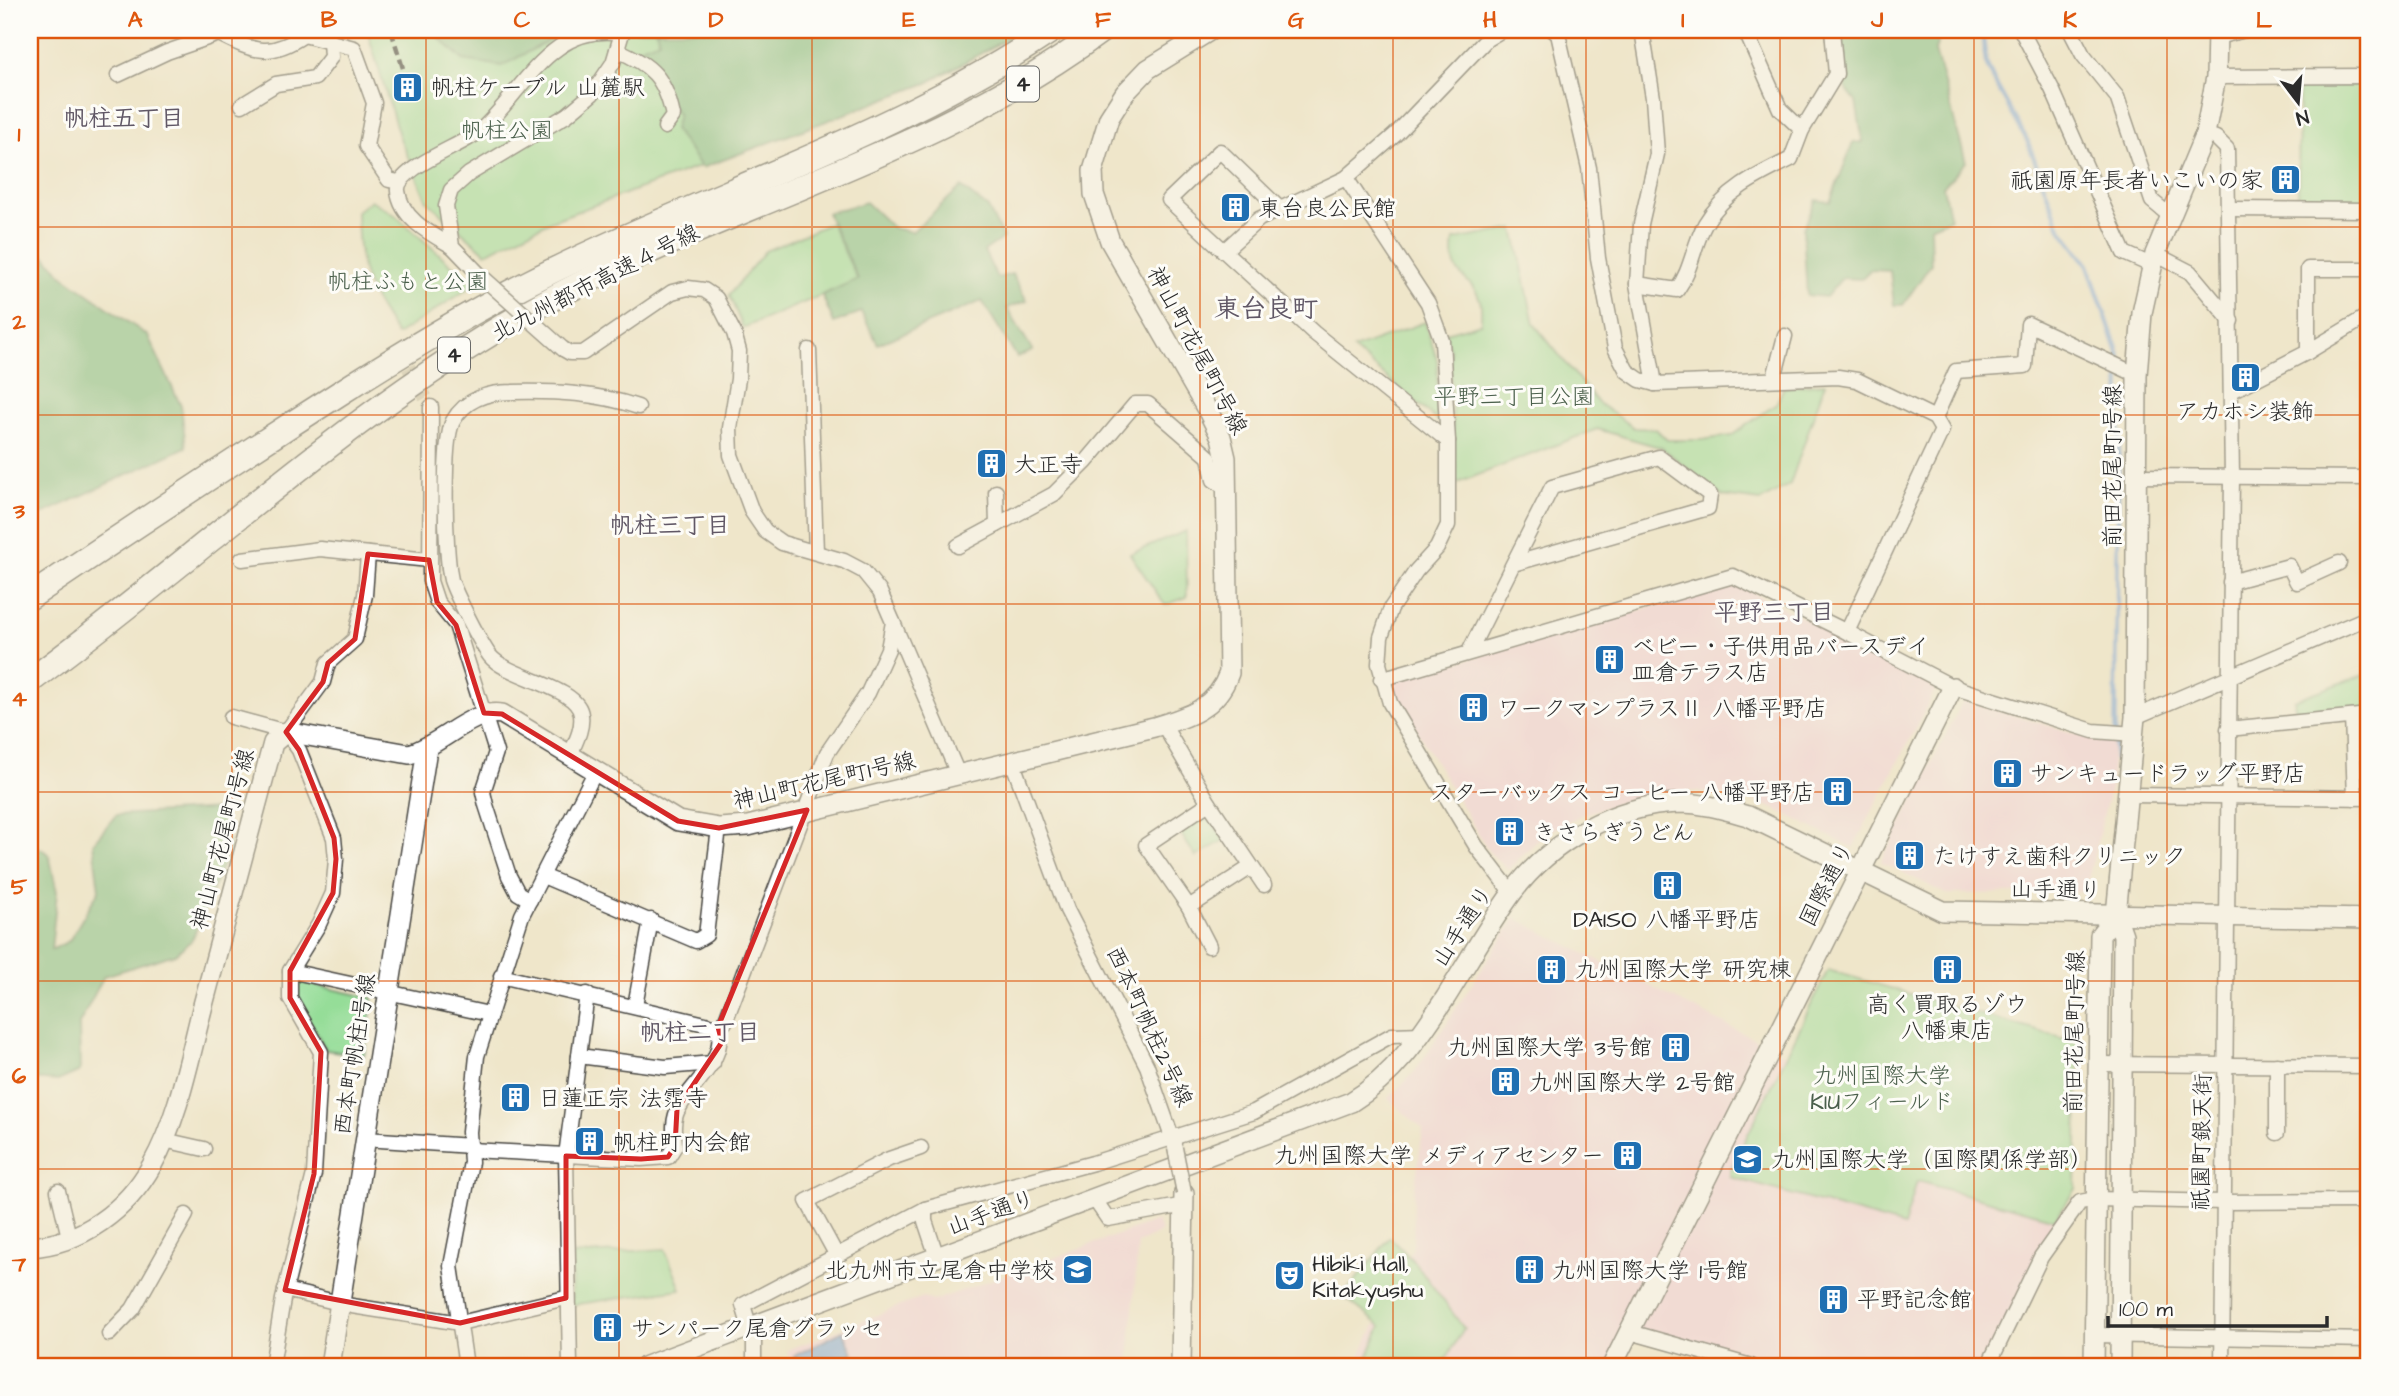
<svg xmlns="http://www.w3.org/2000/svg" width="2399" height="1396" font-family="'Architects Daughter','Klee One',sans-serif">
  <style>
    .built { fill: #f4cfde }
    .green { fill: #95dd98; stroke: #608462; stroke-width: 2 }
    .forest { fill: #78bc80; stroke: #527456; stroke-width: 2 }
    .water { fill: #719fd9; stroke: #4e6582; stroke-width: 2 }
    .lines { fill: none; stroke-linecap: round; stroke-linejoin: round }
    .stream { stroke: #719fd9; stroke-width: 4.5 }
    .street-tunnel { stroke: #c8c1aa; stroke-width: 14; stroke-dasharray: 14 7; stroke-linecap: butt }
    .street-casing { stroke: #484743; stroke-width: 17 }
    .secondary-casing { stroke: #484743; stroke-width: 22 }
    .highway-casing { stroke: #484743; stroke-width: 27 }
    .street { stroke: #fff; stroke-width: 14 }
    .secondary { stroke: #fff; stroke-width: 19 }
    .highway { stroke: #fff; stroke-width: 24 }
    .rail { stroke: #2b2b2b; stroke-width: 4.5; stroke-dasharray: 10 5; stroke-linecap: butt }
    .street-bridge-casing { stroke: #484743; stroke-width: 17; stroke-linecap: butt }
    .street-bridge { stroke: #fff; stroke-width: 14 }
    .marked { fill: none; stroke: #d62828; stroke-width: 5; stroke-linejoin: round }
    .grid { fill: none; stroke: #df570e; stroke-width: 2; stroke-opacity: 0.55 }
    .labels { text-anchor: middle; stroke-width: 6; stroke-linejoin: round; paint-order: stroke }
    .shield { fill: #fdfcf7; stroke: #6a6a68; stroke-width: 2 }
    .shield-label { font-size: 21px; font-weight: bold; fill: #2b2b2b }
    .poi-label { font-size: 23px; fill: #2b2b2b; stroke: #fdfcf7; text-anchor: start }
    .park-label { font-size: 23px; fill: #4b604c; stroke: #fdfcf7 }
    .street-label { font-size: 23px; fill: #2b2b2b; stroke: #fdfcf7 }
    .neighbourhood-label { font-size: 24px; font-weight: bold; fill: #615866; stroke: #fdfcf7 }
    .quarter-label { font-size: 26px; font-weight: bold; fill: #615866; stroke: #fdfcf7 }
    .neatline { fill: none; stroke: #df570e; stroke-width: 2.5 }
    .grid-label { font-size: 23px; text-anchor: middle; font-weight: bold; fill: #df570e }
  </style>
  <rect width="100%" height="100%" fill="#fdfcf7"/>
  <filter id="ink" filterUnits="userSpaceOnUse"><feTurbulence type="fractalNoise" baseFrequency=".0143" numOctaves="2"/><feDisplacementMap in="SourceGraphic" scale="14" xChannelSelector="R" yChannelSelector="G"/><feConvolveMatrix kernelMatrix="1 2 1 2 8 2 1 2 1" color-interpolation-filters="sRGB"/></filter>
  <filter id="wash" filterUnits="userSpaceOnUse"><feTurbulence type="fractalNoise" baseFrequency=".00686" numOctaves="4" result="noise"/><feDisplacementMap in="SourceGraphic" scale="28" xChannelSelector="R" yChannelSelector="G"/><feGaussianBlur stdDeviation="1.57" result="paint"/><feColorMatrix in="noise" values="0 0 0 0 0 0 0 0 0 0 0 0 0 0 0 0 0 1.4 0 .05"/><feComposite in="paint" operator="in"/></filter>
  <g filter="url(#wash)">
    <rect width="100%" height="100%" fill="#efe6ca"/>
    <g class="built">
      <path d="M1734,583L1937,687L1853,848L1777,810L1740,796L1688,791L1629,800L1581,815L1544,834L1508,870L1489,852L1397,697L1392,681Z"/>
      <path d="M1963,701L2092,738L2113,739L2111,785L2085,892L1947,894L1881,862Z"/>
      <path d="M1515,918L1786,1055L1828,970L2079,1043L2076,1189L2055,1219L2041,1257L1989,1366H1751L1630,1332L1612,1366H1355L1413,1248L1414,1193L1423,1129L1388,1099L1416,1070Z"/>
      <path d="M1157,1221L1161,1232L1138,1243L1129,1366H789L788,1350L923,1297L933,1301Z"/>
    </g>
    <g class="green">
      <path d="M367,30H1023L927,83L551,221L486,253L427,201L399,136Z"/>
      <path d="M2299,85H2369V205L2298,204Z"/>
      <path d="M371,200L395,215L474,285L397,335C364,286 358,271 357,211Z"/>
      <path d="M831,223L858,280L743,328L729,295L765,251Z"/>
      <path d="M1514,229L1534,324L1598,403L1634,428L1656,429L1667,440H1700L1731,436L1776,404L1784,387L1825,383L1790,484L1761,501L1722,496L1662,448L1597,429L1455,484L1450,350L1445,333L1481,323C1481,316 1482,307 1480,300C1471,273 1448,281 1454,240Z"/>
      <path d="M1425,322L1437,360L1438,421L1353,349Z"/>
      <path d="M1186,531L1187,597L1165,605L1130,554Z"/>
      <path d="M2369,673V710L2296,717L2294,700Z"/>
      <path d="M1204,810L1224,840L1196,857L1177,828Z"/>
      <path d="M1828,970L2079,1043L2076,1189L2055,1219L1917,1181L1904,1226L1730,1177V1171Z"/>
      <path d="M296,981L373,998L364,1055L326,1050L296,997Z"/>
      <path d="M1390,1237L1415,1263L1464,1328L1442,1366L1365,1364L1381,1326L1343,1296Z"/>
      <path d="M665,1249L681,1289L571,1305L572,1255Z"/>
    </g>
    <g class="forest">
      <path d="M431,30H569L502,66L463,60Z"/>
      <path d="M656,30H1023L927,83L702,168L674,129L678,115L633,50L659,40Z"/>
      <path d="M1837,30H1938L1940,32L1935,51L1966,162L1943,187L1950,219L1930,227L1931,264L1903,305H1894L1890,271L1870,270L1861,279L1842,278L1826,297L1807,295L1803,229L1816,200L1830,202L1853,143L1863,142L1856,102L1846,89L1843,75Z"/>
      <path d="M961,187L988,208L1003,238L984,251L997,278L1012,274L1027,301L1007,308L1033,351L1017,357L982,301L878,344L861,312L834,323L822,295L858,279L827,213L866,202L893,228L912,232Z"/>
      <path d="M30,239L63,276L148,336L181,406L186,447L30,520Z"/>
      <path d="M219,809L230,848L192,940L175,954L104,976L79,1024L80,1071L58,1081L30,1079V842L49,854L57,892L51,950L69,941L99,890L93,843L116,815Z"/>
    </g>
    <path class="water" d="M843,1331L853,1353L826,1366H799L794,1356Z"/>
    <g class="lines">
      <path class="stream" d="M1982,30L1986,63L1993,79L2027,140L2060,228L2088,265L2120,358L2115,759"/>
    </g>
  </g>
  <g filter="url(#ink)">
    <g class="lines">
      <path class="street-tunnel" d="M398,349L431,407"/>
      <defs>
        <g id="street">
          <path d="M1502,30L1487,39L1395,135L1346,178L1259,219L1224,251L1314,333L1448,441V525L1437,548L1416,571L1391,608L1381,637L1379,664L1390,703L1476,846L1512,893"/>
          <path d="M1553,30L1558,34L1589,168L1598,258L1615,348L1627,371L1640,380L1655,384L1838,377L1857,380L1935,418L1942,430L1847,632L1953,687L2093,731L2135,734"/>
          <path d="M1642,30L1653,98L1657,154L1641,224L1637,284L1655,384"/>
          <path d="M1745,30L1780,109L1802,130"/>
          <path d="M2021,30L2052,89L2124,253L2151,265"/>
          <path d="M2070,30L2083,55L2117,97L2152,201L2169,215"/>
          <path d="M2217,37L2245,30"/>
          <path d="M617,50C652,65 665,78 673,116L665,127"/>
          <path d="M118,75L167,52L219,34C254,52 270,58 304,35L354,48L374,103L366,146L389,180L399,182"/>
          <path d="M2216,77L2369,76"/>
          <path d="M242,105L276,84L315,78L331,57L330,41"/>
          <path d="M2205,134L2216,138L2227,149L2232,477L2222,1366"/>
          <path d="M1346,178L1428,303L1442,341L1448,441"/>
          <path d="M2229,209L2369,210"/>
          <path d="M452,246C431,234 401,219 398,191C395,168 465,145 481,130C525,90 550,22 622,33L623,30"/>
          <path d="M1224,251L1169,200L1220,151L1279,208"/>
          <path d="M2155,254L2190,272L2231,321"/>
          <path d="M479,274L452,246L446,206L451,190L469,174L567,115L592,94L613,63L622,33"/>
          <path d="M1637,284L1677,290C1692,269 1693,246 1705,224C1724,191 1758,175 1791,159L1802,130L1836,74L1832,30"/>
          <path d="M809,350L816,552"/>
          <path d="M2308,352V269H2369"/>
          <path d="M1774,378L1785,336"/>
          <path d="M2232,391L2306,353L2369,315"/>
          <path d="M431,407L430,581L437,602L456,625L496,752L483,792L486,805L509,876L518,893L530,900"/>
          <path d="M1935,418L1956,371L2025,366L2028,324L2137,375"/>
          <path d="M2137,476L2369,478"/>
          <path d="M996,492L997,525"/>
          <path d="M958,546L1054,494L1086,462L1135,404H1148L1209,457L1214,480L1226,488"/>
          <path d="M242,559L320,549L429,560"/>
          <path d="M2230,582L2289,566L2297,582L2339,563"/>
          <path d="M893,622L958,774"/>
          <path d="M1469,652L1513,564L1708,508L1710,495L1659,457L1552,487L1513,564"/>
          <path d="M1381,679L1733,576L1847,632"/>
          <path d="M231,717L286,732"/>
          <path d="M2135,717L2369,617"/>
          <path d="M2352,717L2355,798"/>
          <path d="M1163,724L1209,803L1264,885"/>
          <path d="M2228,729L2369,715"/>
          <path d="M570,755C575,743 583,729 581,715C579,687 508,678 490,656C482,646 455,593 451,580C445,555 442,442 453,421C465,399 489,392 512,392C555,391 598,393 638,407"/>
          <path d="M1012,761L1067,910L1147,1066L1174,1143"/>
          <path d="M2128,795L2369,798"/>
          <path d="M543,876L696,941L706,935L719,828"/>
          <path d="M1189,907L1251,867"/>
          <path d="M1209,946L1189,907L1146,845L1209,803"/>
          <path d="M290,971L489,1014"/>
          <path d="M501,976L718,1027L725,1022L827,753L868,693L888,649L893,622L880,592L863,571L844,561L782,543L765,531L752,512L731,455L730,428L738,379L739,351L734,333L716,298L704,290L688,288L672,292L583,353H570L563,349"/>
          <path d="M635,1006L651,920"/>
          <path d="M579,1056L665,1067L713,1063"/>
          <path d="M2097,1064L2369,1066"/>
          <path d="M2277,1133V1065"/>
          <path d="M365,1139L471,1146"/>
          <path d="M164,1140L204,1149"/>
          <path d="M471,1150L641,1159L668,1157L675,1146C674,1134 672,1119 679,1108C693,1081 727,1061 718,1027"/>
          <path d="M58,1191L70,1241"/>
          <path d="M1095,1200L1108,1219L1185,1205"/>
          <path d="M925,1209V1221L937,1257"/>
          <path d="M837,1256L807,1201L889,1159L921,1148"/>
          <path d="M285,1290L352,1306L460,1323L566,1298"/>
          <path d="M1630,1332L1751,1366"/>
          <path d="M109,1334L133,1309L186,1215"/>
          <path d="M2094,1335L2369,1340"/>
          <path d="M272,1366L283,1299L314,1174L321,1052L290,998V971L319,924L333,893L336,859L334,838L299,750L286,732L323,682L328,663L355,639L365,595L368,554"/>
          <path d="M466,1366L451,1266L471,1162L469,1132L477,1056L522,915L595,772"/>
          <path d="M570,1366L566,1156L587,994"/>
          <path d="M754,1366V1341L743,1305L925,1209L1093,1163L1254,1112L1392,1035L1422,1034"/>
          <path d="M1988,1366L2041,1257L2080,1202L2096,1199L2223,1202L2369,1201"/>
        </g>
        <g id="secondary">
          <path d="M2116,915L2135,717L2137,375L2142,313L2155,254L2205,134L2216,77L2217,30"/>
          <path d="M30,1247C81,1244 127,1210 152,1165C178,1119 189,1060 202,1009C226,920 250,831 273,743L286,732L409,754C440,746 473,708 502,714L678,821L719,828L748,826L1154,727C1188,717 1216,709 1229,673L1226,458L1221,437L1209,413L1110,241L1094,194L1093,171L1109,118L1125,93L1148,69L1211,30"/>
          <path d="M330,1366L427,749"/>
          <path d="M646,1366L1351,1102C1394,1076 1419,1038 1446,997C1468,962 1488,926 1512,893C1551,841 1614,805 1680,803C1703,803 1726,810 1748,816L1943,911L2369,919"/>
          <path d="M1181,1366L1184,1193"/>
          <path d="M1612,1366L1953,687"/>
          <path d="M2094,1366L2100,935L2116,915L2123,935L2120,1366"/>
        </g>
        <g id="highway">
          <path d="M30,597C132,528 235,460 340,393C401,354 463,316 528,283C701,195 890,139 1052,30"/>
          <path d="M30,681C201,556 352,408 540,305C723,204 933,156 1102,30"/>
        </g>
      </defs>
      <use href="#street" class="street-casing"/>
      <use href="#secondary" class="secondary-casing"/>
      <use href="#highway" class="highway-casing"/>
      <use href="#street" class="street"/>
      <use href="#secondary" class="secondary"/>
      <use href="#highway" class="highway"/>
      <path class="rail" d="M391,30L407,81"/>
      <defs>
        <g id="street-bridge">
          <path d="M479,274L563,349"/>
          <path d="M1175,1148L1184,1193"/>
        </g>
      </defs>
      <use href="#street-bridge" class="street-bridge-casing"/>
      <use href="#street-bridge" class="street-bridge"/>
    </g>
  </g>
  <path d="M0 0H2399V1396H0ZM368,554L429,560L437,602L456,625L484,713L502,714L678,821L719,828L807,810L718,1027L722,1042L677,1109L675,1146L668,1157L641,1159L566,1156V1298L460,1323L285,1290L314,1174L321,1052L290,998V971L333,893L336,859L334,838L299,750L286,732L323,682L328,663L355,639Z" fill="#efe6ca" fill-opacity=".55" fill-rule="evenodd"/>
  <path class="marked" d="M368,554L429,560L437,602L456,625L484,713L502,714L678,821L719,828L807,810L718,1027L722,1042L677,1109L675,1146L668,1157L641,1159L566,1156V1298L460,1323L285,1290L314,1174L321,1052L290,998V971L333,893L336,859L334,838L299,750L286,732L323,682L328,663L355,639Z"/>
  <path class="grid" d="M232,30V1366M426,30V1366M619,30V1366M812,30V1366M1006,30V1366M1200,30V1366M1393,30V1366M1586,30V1366M1780,30V1366M1974,30V1366M2167,30V1366M30,227H2369M30,415H2369M30,604H2369M30,792H2369M30,981H2369M30,1169H2369"/>
  <defs>
    <symbol id="building-square" viewBox="-11 -11 22 22"><rect x="-9" y="-9" width="18" height="18" rx="4" fill="#1f6fb2" stroke="#fdfcf7"/><path d="M-4-6H4V6H1V3H-1V6H-4ZM-2.5-4.3h1.7v1.8h-1.7ZM.8-4.3h1.7v1.8H.8ZM-2.5-1h1.7V.8h-1.7ZM.8-1h1.7V.8H.8Z" fill="#fff"/></symbol>
    <symbol id="university-square" viewBox="-11 -11 22 22"><rect x="-9" y="-9" width="18" height="18" rx="4" fill="#1f6fb2" stroke="#fdfcf7"/><path d="M0-5L7-2L0 1L-7-2ZM-4 1L0 2.5L4 1V4Q0 6-4 4Z" fill="#fff"/></symbol>
    <symbol id="school-square" viewBox="-11 -11 22 22"><rect x="-9" y="-9" width="18" height="18" rx="4" fill="#1f6fb2" stroke="#fdfcf7"/><path d="M0-5L7-2L0 1L-7-2ZM-4 1L0 2.5L4 1V4Q0 6-4 4Z" fill="#fff"/></symbol>
    <symbol id="theatre-square" viewBox="-11 -11 22 22"><rect x="-9" y="-9" width="18" height="18" rx="4" fill="#1f6fb2" stroke="#fdfcf7"/><path d="M-5-5.5Q0-4 5-5.5V0Q5 5 0 6Q-5 5-5 0ZM-3.3-2.5H-1v1.5H-3.3ZM1-2.5H3.3v1.5H1ZM-2.8 1Q0 5.5 2.8 1Z" fill="#fff"/></symbol>
  </defs>
  <g fill-rule="evenodd">
    <use href="#building-square" x="390" y="70" width="35" height="35"/>
    <use href="#building-square" x="2268" y="162" width="35" height="35"/>
    <use href="#building-square" x="1218" y="190" width="35" height="35"/>
    <use href="#building-square" x="2228" y="360" width="35" height="35"/>
    <use href="#building-square" x="974" y="446" width="35" height="35"/>
    <use href="#building-square" x="1592" y="642" width="35" height="35"/>
    <use href="#building-square" x="1456" y="690" width="35" height="35"/>
    <use href="#building-square" x="1990" y="756" width="35" height="35"/>
    <use href="#building-square" x="1820" y="774" width="35" height="35"/>
    <use href="#building-square" x="1492" y="814" width="35" height="35"/>
    <use href="#building-square" x="1892" y="838" width="35" height="35"/>
    <use href="#building-square" x="1650" y="868" width="35" height="35"/>
    <use href="#building-square" x="1534" y="952" width="35" height="35"/>
    <use href="#building-square" x="1930" y="952" width="35" height="35"/>
    <use href="#building-square" x="1658" y="1030" width="35" height="35"/>
    <use href="#building-square" x="1488" y="1064" width="35" height="35"/>
    <use href="#building-square" x="498" y="1080" width="35" height="35"/>
    <use href="#building-square" x="572" y="1124" width="35" height="35"/>
    <use href="#building-square" x="1610" y="1138" width="35" height="35"/>
    <use href="#university-square" x="1730" y="1142" width="35" height="35"/>
    <use href="#school-square" x="1060" y="1252" width="35" height="35"/>
    <use href="#building-square" x="1512" y="1252" width="35" height="35"/>
    <use href="#theatre-square" x="1272" y="1258" width="35" height="35"/>
    <use href="#building-square" x="1816" y="1282" width="35" height="35"/>
    <use href="#building-square" x="590" y="1310" width="35" height="35"/>
  </g>
  <g class="labels">
    <g class="shield">
      <rect x="1007" y="66.5" width="32" height="35" rx="5"/>
      <rect x="438" y="337.5" width="32" height="35" rx="5"/>
    </g>
    <g class="shield-label">
      <text x="1023" y="91">4</text>
      <text x="454" y="362">4</text>
    </g>
    <g class="poi-label">
      <text x="431" y="95">帆柱ケーブル 山麓駅</text>
      <text x="2263" y="188" text-anchor="end">祇園原年長者いこいの家</text>
      <text x="1258" y="216">東台良公民館</text>
      <text x="2245" y="419" text-anchor="middle">アカホシ装飾</text>
      <text x="1014" y="472">大正寺</text>
      <text x="1632" y="654">ベビー・子供用品バースデイ<tspan x="1632" dy="26">皿倉テラス店</tspan></text>
      <text x="1497" y="716">ワークマンプラスⅡ 八幡平野店</text>
      <text x="2030" y="781">サンキュードラッグ平野店</text>
      <text x="1815" y="800" text-anchor="end">スターバックス コーヒー 八幡平野店</text>
      <text x="1533" y="840">きさらぎうどん</text>
      <text x="1933" y="864">たけすえ歯科クリニック</text>
      <text x="1667" y="927" text-anchor="middle">DAISO 八幡平野店</text>
      <text x="1575" y="977">九州国際大学 研究棟</text>
      <text x="1947" y="1012" text-anchor="middle">高く買取るゾウ<tspan x="1947" dy="26">八幡東店</tspan></text>
      <text x="1652" y="1055" text-anchor="end">九州国際大学 3号館</text>
      <text x="1529" y="1090">九州国際大学 2号館</text>
      <text x="538" y="1106">日蓮正宗 法霑寺</text>
      <text x="613" y="1150">帆柱町内会館</text>
      <text x="1604" y="1163" text-anchor="end">九州国際大学 メディアセンター</text>
      <text x="1771" y="1167">九州国際大学（国際関係学部）</text>
      <text x="1312" y="1271">Hibiki Hall,<tspan x="1312" dy="26">Kitakyushu</tspan></text>
      <text x="1055" y="1278" text-anchor="end">北九州市立尾倉中学校</text>
      <text x="1552" y="1278">九州国際大学 1号館</text>
      <text x="1857" y="1307">平野記念館</text>
      <text x="631" y="1336">サンパーク尾倉グラッセ</text>
    </g>
    <g class="park-label">
      <text x="507" y="138">帆柱公園</text>
      <text x="408" y="289">帆柱ふもと公園</text>
      <text x="1514" y="404">平野三丁目公園</text>
      <text x="1882" y="1083">九州国際大学<tspan x="1882" dy="26">KIUフィールド</tspan></text>
    </g>
    <g class="street-label">
      <text transform="translate(595 282) rotate(-27)" y="8">北九州都市高速４号線</text>
      <text transform="translate(1198 350) rotate(62)" y="8">神山町花尾町1号線</text>
      <text transform="translate(2112 466) rotate(-90)" y="8">前田花尾町1号線</text>
      <text transform="translate(824 780) rotate(-13)" y="8">神山町花尾町1号線</text>
      <text transform="translate(222 839) rotate(-75)" y="8">神山町花尾町1号線</text>
      <text transform="translate(1826 884) rotate(-63)" y="8">国際通り</text>
      <text transform="translate(2056 889) rotate(1)" y="8">山手通り</text>
      <text transform="translate(1462 926) rotate(-57)" y="8">山手通り</text>
      <text transform="translate(1150 1026) rotate(65)" y="8">西本町帆柱2号線</text>
      <text transform="translate(2074 1032) rotate(-89)" y="8">前田花尾町1号線</text>
      <text transform="translate(354 1054) rotate(-81)" y="8">西本町帆柱1号線</text>
      <text transform="translate(2201 1142) rotate(-89)" y="8">祇園町銀天街</text>
      <text transform="translate(991 1212) rotate(-20)" y="8">山手通り</text>
    </g>
    <g class="neighbourhood-label">
      <text x="124" y="126">帆柱五丁目</text>
      <text x="670" y="533">帆柱三丁目</text>
      <text x="1774" y="620">平野三丁目</text>
      <text x="700" y="1040">帆柱二丁目</text>
    </g>
    <g class="quarter-label">
      <text x="1266" y="317">東台良町</text>
    </g>
  </g>
  <rect width="2399" height="1396" fill="none" stroke="#fdfcf7" stroke-width="77"/>
  <g transform="translate(2298 102) rotate(164)" stroke="#fdfcf7" stroke-width="5" paint-order="stroke">
  <path d="M0-5L12 26L0 18L-12 26Z" fill="#2b2b2b"/>
  <text y="-10" font-size="19" font-weight="bold" text-anchor="middle" fill="#2b2b2b">N</text>
  </g>
  <path d="M2108 1316v10h219v-10" fill="none" stroke="#2b2b2b" stroke-width="3.5"/>
  <text x="2119" y="1316" font-size="21" fill="#2b2b2b" stroke="#fdfcf7" stroke-width="5" paint-order="stroke">100 m</text>
  <rect x="38" y="38" width="2322" height="1320" class="neatline"/>
  <g class="grid-label">
    <text x="135" y="27">A</text>
    <text x="329" y="27">B</text>
    <text x="522" y="27">C</text>
    <text x="716" y="27">D</text>
    <text x="909" y="27">E</text>
    <text x="1103" y="27">F</text>
    <text x="1296" y="27">G</text>
    <text x="1490" y="27">H</text>
    <text x="1683" y="27">I</text>
    <text x="1877" y="27">J</text>
    <text x="2070" y="27">K</text>
    <text x="2264" y="27">L</text>
    <text x="19" y="141">1</text>
    <text x="19" y="329">2</text>
    <text x="19" y="518">3</text>
    <text x="19" y="706">4</text>
    <text x="19" y="894">5</text>
    <text x="19" y="1083">6</text>
    <text x="19" y="1271">7</text>
  </g>
</svg>
